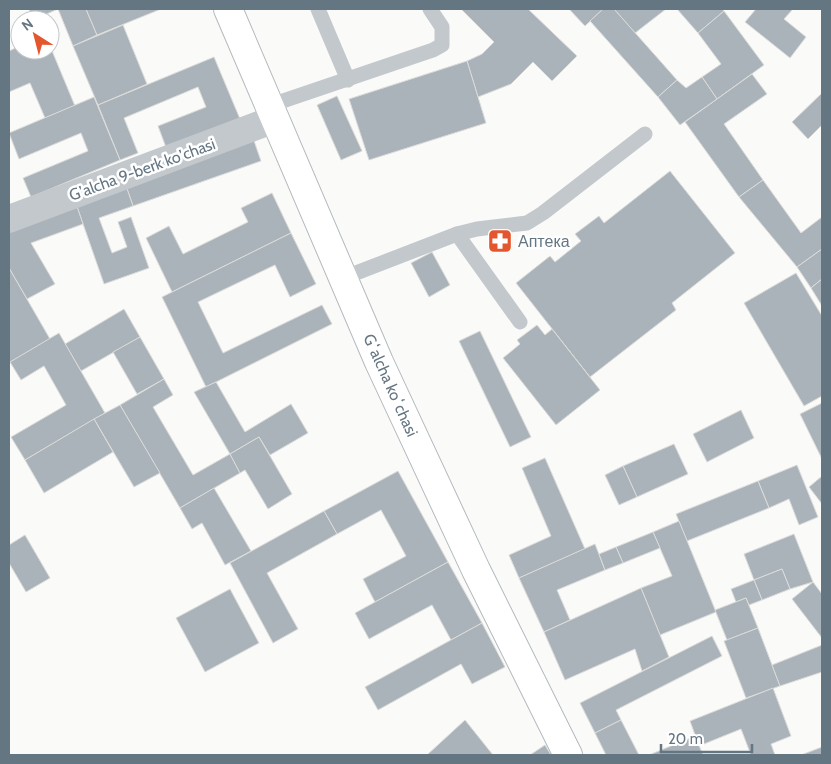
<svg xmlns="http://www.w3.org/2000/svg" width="831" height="764" font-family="Cabin,sans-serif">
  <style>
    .building { fill: #aab3b9; stroke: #dcdcda }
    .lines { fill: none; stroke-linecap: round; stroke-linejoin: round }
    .secondary-casing { stroke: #b3babf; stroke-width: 30 }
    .lane { stroke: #c3c8cc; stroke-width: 15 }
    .street { stroke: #c3c8cc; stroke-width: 28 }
    .secondary { stroke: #fff; stroke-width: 28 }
    .labels { text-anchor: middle; stroke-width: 5; stroke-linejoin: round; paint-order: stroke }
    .street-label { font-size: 16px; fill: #657683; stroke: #fff }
    .poi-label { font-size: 16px; fill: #657683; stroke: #fff; text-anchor: start }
  </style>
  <rect width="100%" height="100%" fill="#fafaf8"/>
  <g class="building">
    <path d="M29,9H86L97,35L73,46L58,9L33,20Z"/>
    <path d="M86,9H161L97,35Z"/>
    <path d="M461,9H528L577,56L552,81L533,62L511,84L478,97L467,61L482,54L494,42Z"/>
    <path d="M569,9H602V10L585,26Z"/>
    <path d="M614,9H666L635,33Z"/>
    <path d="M614,9L677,80L658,97L590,21L603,9Z"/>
    <path d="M677,9H722L724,11L698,33Z"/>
    <path d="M756,9H793L784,19L806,37L790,58L745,22Z"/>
    <path d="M724,11L764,65L717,99L702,77L721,64L698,33Z"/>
    <path d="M123,25L147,84L98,105L73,46Z"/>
    <path d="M20,46V50H50V46L75,106L45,118L30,83L9,92V51Z"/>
    <path d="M214,57L240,119L167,150L158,126L206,107L198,87L124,118L138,153L120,160L98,105Z"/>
    <path d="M467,61L486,123L369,160L349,99Z"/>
    <path d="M752,74L767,94L724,124L763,180L739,197L685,122Z"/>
    <path d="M702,77L717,99L680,125L658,97L677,80L686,88Z"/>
    <path d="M822,93V125L808,139L792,122Z"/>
    <path d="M337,96L362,151L341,160L317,105Z"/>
    <path d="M94,97L120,160L31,197L23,178L88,151L81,133L19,159L9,133Z"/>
    <path d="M252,135L261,161L133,206L124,180Z"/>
    <path d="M670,171L735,253L672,303L676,310L590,377L516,283L550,256L555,262L581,241L575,234L599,216L604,223Z"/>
    <path d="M124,180L133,206L99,218L112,253L127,247L118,222L131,217L149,268L104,284L74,198Z"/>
    <path d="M763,180L801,233L822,217V249L797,267L739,197Z"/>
    <path d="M272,193L291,233L172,292L146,238L169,226L183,254L248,222L241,208Z"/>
    <path d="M74,198L83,224L31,243L55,284L27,299L9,268V221Z"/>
    <path d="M291,233L316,284L290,297L275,265L198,302L223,353L322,305L332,324L206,387L162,297Z"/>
    <path d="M822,249V279L811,288L797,267Z"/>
    <path d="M432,252L450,285L429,297L411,263Z"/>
    <path d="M9,268L50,339L9,363Z"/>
    <path d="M796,273L822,316V396L804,406L744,303Z"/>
    <path d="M822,279V306L811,288Z"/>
    <path d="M124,309L140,337L81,371L65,344Z"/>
    <path d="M537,325L545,335L552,329L600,390L556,425L503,358L520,344L517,340Z"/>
    <path d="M480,331L531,437L510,447L459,341Z"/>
    <path d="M59,333L105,413L25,460L11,437L66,405L44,366L21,380L10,362Z"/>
    <path d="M140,337L164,379L137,394L113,352Z"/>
    <path d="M164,379L173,395L153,407L193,475L230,454L240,473L180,508L120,405Z"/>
    <path d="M216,382L245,432L291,404L308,433L270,455L259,437L230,454L194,392Z"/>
    <path d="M822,403V459L800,414Z"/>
    <path d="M120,405L160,473L134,487L94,419Z"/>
    <path d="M741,410L754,438L707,462L693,434Z"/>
    <path d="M94,419L113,452L44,493L25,460Z"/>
    <path d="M259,437L292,494L268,509L245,470L240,473L230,454Z"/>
    <path d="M674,444L688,474L637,497L623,466Z"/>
    <path d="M545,458L585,549L519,578L509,555L551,536L522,468Z"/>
    <path d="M797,465L818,517L799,525L789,499L769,508L758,481Z"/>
    <path d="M623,466L637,497L619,505L605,475Z"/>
    <path d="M398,471L448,562L375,602L363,579L406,556L381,510L337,534L324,511Z"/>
    <path d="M822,476V504L809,487Z"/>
    <path d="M758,481L769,508L687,541L676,514Z"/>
    <path d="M214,488L251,551L225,565L202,523L192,529L180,508Z"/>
    <path d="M324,511L337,534L267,573L298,629L273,643L230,563Z"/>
    <path d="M679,521L716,612L660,635L641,588L672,576L653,532Z"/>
    <path d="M653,532L660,548L623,563L616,547Z"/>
    <path d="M794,534L813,582L790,589L782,569L754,580L744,554Z"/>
    <path d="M25,535L50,578L26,592L9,563V545Z"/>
    <path d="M595,544L605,570L557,590L570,620L544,632L519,578Z"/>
    <path d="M616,547L623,563L605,570L599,554Z"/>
    <path d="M448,562L482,623L451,640L432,605L369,639L355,613Z"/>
    <path d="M782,569L790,589L762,600L754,580Z"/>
    <path d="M754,580L762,600L749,605L746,598L736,602L731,589Z"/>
    <path d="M813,582L822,594V638L792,599Z"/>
    <path d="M641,588L669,657L642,671L635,649L565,680L544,632Z"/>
    <path d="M230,589L259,643L205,672L176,618Z"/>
    <path d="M746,598L758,628L727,640L715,610Z"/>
    <path d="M482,623L505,667L472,684L461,664L378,710L365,687Z"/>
    <path d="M758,628L780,686L746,698L724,641Z"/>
    <path d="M712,636L722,656L616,710L621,720L595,733L580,703Z"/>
    <path d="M822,645V672L780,686L772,665Z"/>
    <path d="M773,688L791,736L771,744L775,755H751L741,729L699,746L690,721Z"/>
    <path d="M465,720L493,755H427Z"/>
    <path d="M621,720L639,755H606L595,733Z"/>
    <path d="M695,736L703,755H649Z"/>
    <path d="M545,745L551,755H530Z"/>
    <path d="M822,747V755H801Z"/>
  </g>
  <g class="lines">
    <defs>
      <path id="secondary" d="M228,9L379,362L476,570L568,755"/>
    </defs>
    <use href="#secondary" class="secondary-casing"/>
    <g class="lane">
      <path d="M318,9L348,80"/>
      <path d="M271,105L433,50L442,45V27L430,9"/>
      <path d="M457,234L520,322"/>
      <path d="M343,278L457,234L477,229L527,223L543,213L645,134"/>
    </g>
    <path class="street" d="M9,219L275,119"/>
    <use href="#secondary" class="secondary"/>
  </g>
  <defs>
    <symbol id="pharmacy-square" viewBox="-11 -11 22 22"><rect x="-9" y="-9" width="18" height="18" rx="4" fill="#e4572e" stroke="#fff"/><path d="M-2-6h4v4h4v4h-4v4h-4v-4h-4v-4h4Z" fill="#fff"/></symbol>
  </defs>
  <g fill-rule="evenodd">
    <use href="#pharmacy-square" x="486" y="227" width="28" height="28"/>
  </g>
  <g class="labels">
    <g class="street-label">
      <text transform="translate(142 169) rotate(-20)" y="6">Gʼalcha 9-berk koʼchasi</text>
      <text transform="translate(391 385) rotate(66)" y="6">Gʻalcha koʻchasi</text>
    </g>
    <g class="poi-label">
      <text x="518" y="247">Аптека</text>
    </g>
  </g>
  <rect width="831" height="764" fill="none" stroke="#657683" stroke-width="20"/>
  <g transform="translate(35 35) rotate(324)"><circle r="24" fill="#ffffff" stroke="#c1c8cd"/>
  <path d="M0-4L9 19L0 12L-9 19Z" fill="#e4572e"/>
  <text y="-8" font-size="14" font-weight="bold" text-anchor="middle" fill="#657683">N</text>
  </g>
  <path d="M661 744v8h91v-8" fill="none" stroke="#657683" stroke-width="2.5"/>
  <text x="668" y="744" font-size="15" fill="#657683" stroke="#ffffff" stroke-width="4" paint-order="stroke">20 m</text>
</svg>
